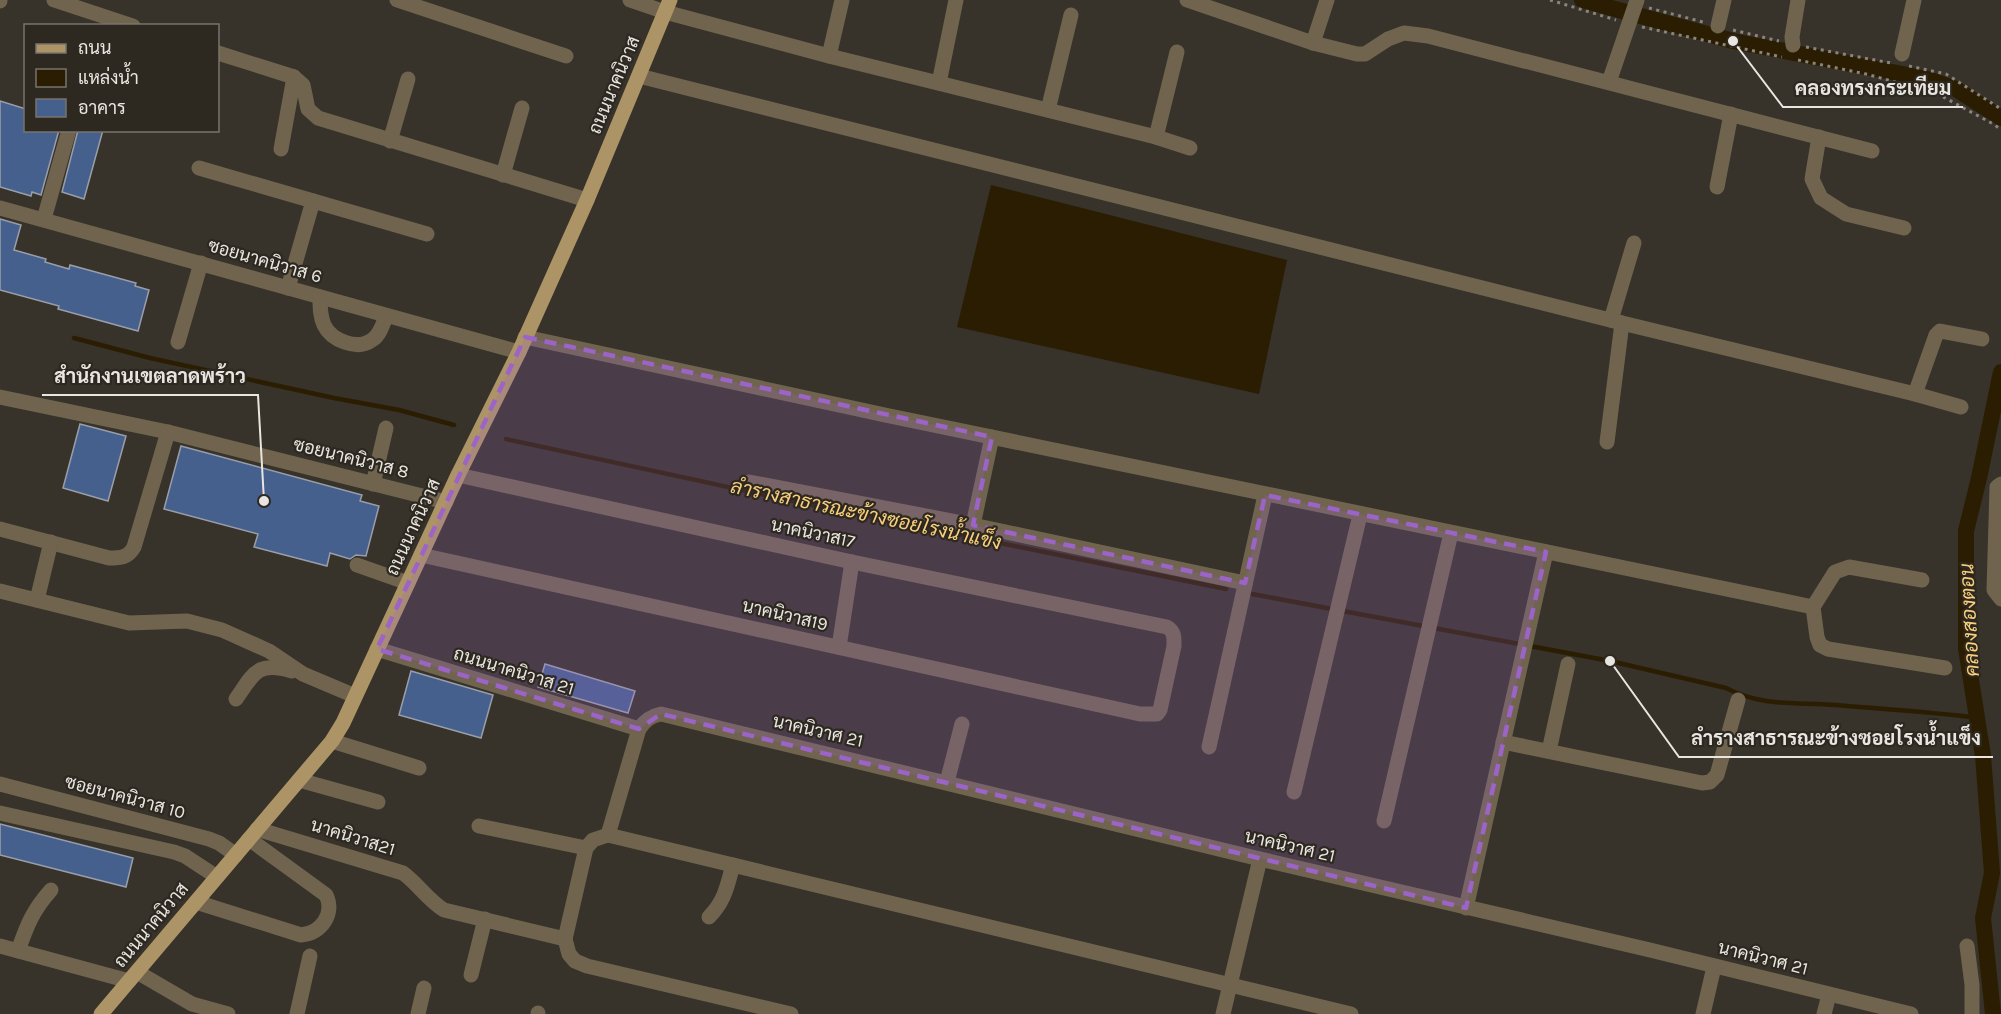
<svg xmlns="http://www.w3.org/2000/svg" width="2001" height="1014" font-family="Karla,Sarabun,sans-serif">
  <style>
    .water { fill: #2b1d01 }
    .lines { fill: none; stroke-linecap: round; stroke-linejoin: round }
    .stream { stroke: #2b1d01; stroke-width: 4.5 }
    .canal { stroke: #2b1d01; stroke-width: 16 }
    .building { fill: #46608e; stroke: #999ea8; stroke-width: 1.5 }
    .path { stroke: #89847e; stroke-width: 3; stroke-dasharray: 3 4.5; stroke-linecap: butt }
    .minor { stroke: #70644e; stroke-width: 15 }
    .major { stroke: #ad9466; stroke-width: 15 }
    .marked { fill: #9c64c9; fill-opacity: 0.2; stroke: #9c64c9; stroke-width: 4.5; stroke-dasharray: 12 8; stroke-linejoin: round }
    .labels { text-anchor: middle; stroke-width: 4.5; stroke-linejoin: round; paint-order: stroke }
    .street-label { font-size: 18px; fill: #e9e6e1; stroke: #2d2820 }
    .water-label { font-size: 20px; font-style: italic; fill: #f9cf7d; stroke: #2d2820 }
    .leader { fill: none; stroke: #e9e6e1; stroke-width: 2 }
    .callout-dot { fill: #e9e6e1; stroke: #2d2820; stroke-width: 2 }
    .callout-label { font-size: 20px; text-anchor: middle; font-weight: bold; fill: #e9e6e1; stroke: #2d2820; stroke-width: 4.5; stroke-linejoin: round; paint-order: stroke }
  </style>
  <rect width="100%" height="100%" fill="#37322a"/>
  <path class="water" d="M991,185L1287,260L1259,394L957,327Z"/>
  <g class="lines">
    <g class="stream">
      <path d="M74,338L150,358L334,398L399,410L454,425"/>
      <path d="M506,439L793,501L1226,589"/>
      <path d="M1252,594L1610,661L1726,688C1762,707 1796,702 1835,705C1883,709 1931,712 1978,718"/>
    </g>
    <g class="canal">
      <path d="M1582,0L1733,41L1928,79L1956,89L2001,118"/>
      <path d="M1993,1014L1983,918L1992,873L1983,756L1966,648V531L1979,478L2001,372"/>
    </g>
  </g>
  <g class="building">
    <path d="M0,101L26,109V130H59L41,195L32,192L31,196L0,187Z"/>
    <path d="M78,130H103L84,199L62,192Z"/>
    <path d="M0,219L21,225L14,250L46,259L45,262L69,269L70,265L136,283L135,286L149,290L138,331L58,309L59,306L0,290Z"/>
    <path d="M80,424L126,436L108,501L63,488Z"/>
    <path d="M181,446L362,495L360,501L379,506L366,556L356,555L350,559L330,553L327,566L254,547L258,534L164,509Z"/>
    <path d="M545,664L635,691L628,713L538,687Z"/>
    <path d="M411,671L493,695L481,738L399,715Z"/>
    <path d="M0,824L133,858L126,887L0,855Z"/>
  </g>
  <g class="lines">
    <g class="path">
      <path d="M1550,0L1616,20"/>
      <path d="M1649,8L1703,22"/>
      <path d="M1642,27L1782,57"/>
      <path d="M1733,30L1779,41"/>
      <path d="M1806,47L1891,63"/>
      <path d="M1798,60L1866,74L1936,93L1995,125L2001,130"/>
      <path d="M1909,66L1946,74L2001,109"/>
    </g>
    <g class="minor">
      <path d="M54,0L133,26"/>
      <path d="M397,0L566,56"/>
      <path d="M630,0L665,12L829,56L1156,137L1190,148"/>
      <path d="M1187,0L1313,43L1357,54H1365L1388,39L1404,33L1428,36L1872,151"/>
      <path d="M0,1V0"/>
      <path d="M1718,26L1724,0"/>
      <path d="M1313,43L1327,0"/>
      <path d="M1793,45L1792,37L1798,0"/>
      <path d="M218,53L294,77L303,85L308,109L318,118L587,200"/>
      <path d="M1902,54L1914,0"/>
      <path d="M829,56L842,0"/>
      <path d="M639,76L1622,323L1915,394L1961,407"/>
      <path d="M1609,82L1637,0"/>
      <path d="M939,83L956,0"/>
      <path d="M1048,110L1071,15"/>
      <path d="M1156,137L1177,52"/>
      <path d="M1819,137L1812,179L1821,198L1846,214L1904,228"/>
      <path d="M390,141L408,79"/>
      <path d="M281,149L294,77"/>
      <path d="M199,168L427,234"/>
      <path d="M503,175L522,108"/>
      <path d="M1717,187L1731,114"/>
      <path d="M0,208L519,352"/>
      <path d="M44,219L69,130"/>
      <path d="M288,288L313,201"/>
      <path d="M320,297C320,307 320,316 324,325C331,340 357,351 372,340C380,335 383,324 386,316"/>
      <path d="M1611,320L1634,243"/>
      <path d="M525,337L885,415L1813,607"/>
      <path d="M178,342L201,263"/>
      <path d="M1915,394L1936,335L1940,331L1982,339"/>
      <path d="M0,397L168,432L446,502"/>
      <path d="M1607,442L1622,323"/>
      <path d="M749,482L973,525L1245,583"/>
      <path d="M373,484L386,428"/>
      <path d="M2001,484L1997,487L1994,590L2001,599"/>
      <path d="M973,525L992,437"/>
      <path d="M0,529L109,558C120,558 128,558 134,547L168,432"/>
      <path d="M421,555L1140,714H1157L1160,710L1174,646C1174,638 1175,632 1167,627L852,562L458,475"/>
      <path d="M357,565L408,583"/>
      <path d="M1922,580L1849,567L1835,572L1813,607L1817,637L1820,645L1828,649L1945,668"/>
      <path d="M0,591L129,623L187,621L222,630L269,651L303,674L355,696"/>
      <path d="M37,600L51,542"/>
      <path d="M839,647L852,562"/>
      <path d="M377,649L639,729"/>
      <path d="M236,699C254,673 257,661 292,671"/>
      <path d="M332,741L419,768"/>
      <path d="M1503,742L1702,783L1710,782L1717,775L1738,700"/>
      <path d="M1209,747L1265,495"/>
      <path d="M1549,751L1568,664"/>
      <path d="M299,780L378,802"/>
      <path d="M947,782L962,724"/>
      <path d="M0,784L209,839L219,843L236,855"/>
      <path d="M1294,792L1360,515"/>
      <path d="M0,813L174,852L185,856L217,877"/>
      <path d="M1384,821L1451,533"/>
      <path d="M479,826L586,848"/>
      <path d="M257,829L403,873C418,884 428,900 444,910L565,939"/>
      <path d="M608,835L1351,1014"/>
      <path d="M196,902L301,935C322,933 335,913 326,895L249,839"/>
      <path d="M1466,908L1546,552"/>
      <path d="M709,917C725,901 727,886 733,865"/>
      <path d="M0,946L129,981"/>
      <path d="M1967,946L1972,985V1014"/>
      <path d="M18,951C27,925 33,910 51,890"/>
      <path d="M137,972L192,1004L228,1014"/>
      <path d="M471,975L485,919"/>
      <path d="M297,1014L310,956"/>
      <path d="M418,1014L424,988"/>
      <path d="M538,1014V1013"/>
      <path d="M791,1014L587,966L575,961L569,954L565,939L586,848L593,840L608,835L639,729C645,720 651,716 661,714L1260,859L1650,950L1911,1014"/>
      <path d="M1223,1014L1260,859"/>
      <path d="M1703,1014L1714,967"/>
      <path d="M1824,1014L1829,995"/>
    </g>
    <path class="major" d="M101,1014L332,741L343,723L458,475L519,352L587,200L670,0"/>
  </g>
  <path class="marked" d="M525,337L992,437L973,525L1245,583L1265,495L1546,552L1466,908L661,714L639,729L377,649Z"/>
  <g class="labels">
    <g class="street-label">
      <text transform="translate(614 85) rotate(-67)" y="6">ถนนนาคนิวาส</text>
      <text transform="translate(265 261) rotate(16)" y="6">ซอยนาคนิวาส 6</text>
      <text transform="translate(351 458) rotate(14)" y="6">ซอยนาคนิวาส 8</text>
      <text transform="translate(413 527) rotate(-65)" y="6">ถนนนาคนิวาส</text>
      <text transform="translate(813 533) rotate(12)" y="6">นาคนิวาส17</text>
      <text transform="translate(785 615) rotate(13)" y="6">นาคนิวาส19</text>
      <text transform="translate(514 671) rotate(17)" y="6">ถนนนาคนิวาส 21</text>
      <text transform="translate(818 731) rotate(13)" y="6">นาคนิวาศ 21</text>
      <text transform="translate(125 797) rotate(15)" y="6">ซอยนาคนิวาส 10</text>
      <text transform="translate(353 837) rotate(17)" y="6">นาคนิวาส21</text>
      <text transform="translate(1290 846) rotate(13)" y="6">นาคนิวาศ 21</text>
      <text transform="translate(151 925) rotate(-50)" y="6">ถนนนาคนิวาส</text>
      <text transform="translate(1763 958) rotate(14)" y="6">นาคนิวาศ 21</text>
    </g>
    <g class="water-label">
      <text transform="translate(866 514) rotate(12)" y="7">ลำรางสาธารณะข้างซอยโรงน้ำแข็ง</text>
      <text transform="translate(1969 620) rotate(-93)" y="7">คลองสองตอน</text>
    </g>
  </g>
  <path class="leader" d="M1733 41L1783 107H1963M264 501L258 395H42M1610 661L1679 757H1993"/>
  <g class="callout-dot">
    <circle cx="1733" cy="41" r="6"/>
    <circle cx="264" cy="501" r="6"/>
    <circle cx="1610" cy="661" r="6"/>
  </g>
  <g class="callout-label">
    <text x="1873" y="95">คลองทรงกระเทียม</text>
    <text x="150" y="383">สำนักงานเขตลาดพร้าว</text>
    <text x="1836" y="745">ลำรางสาธารณะข้างซอยโรงน้ำแข็ง</text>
  </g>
  <rect x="24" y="24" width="195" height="108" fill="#2d2820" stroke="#78746d" stroke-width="1.5"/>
  <rect x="36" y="44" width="30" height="9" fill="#ad9466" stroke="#78746d" stroke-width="1.5"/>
  <text x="78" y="54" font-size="18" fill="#e9e6e1">ถนน</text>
  <rect x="36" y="69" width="30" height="18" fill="#2b1d01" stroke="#78746d" stroke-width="1.5"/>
  <text x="78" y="84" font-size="18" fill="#e9e6e1">แหล่งน้ำ</text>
  <rect x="36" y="99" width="30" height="18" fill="#46608e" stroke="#78746d" stroke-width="1.5"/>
  <text x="78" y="114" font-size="18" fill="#e9e6e1">อาคาร</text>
</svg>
